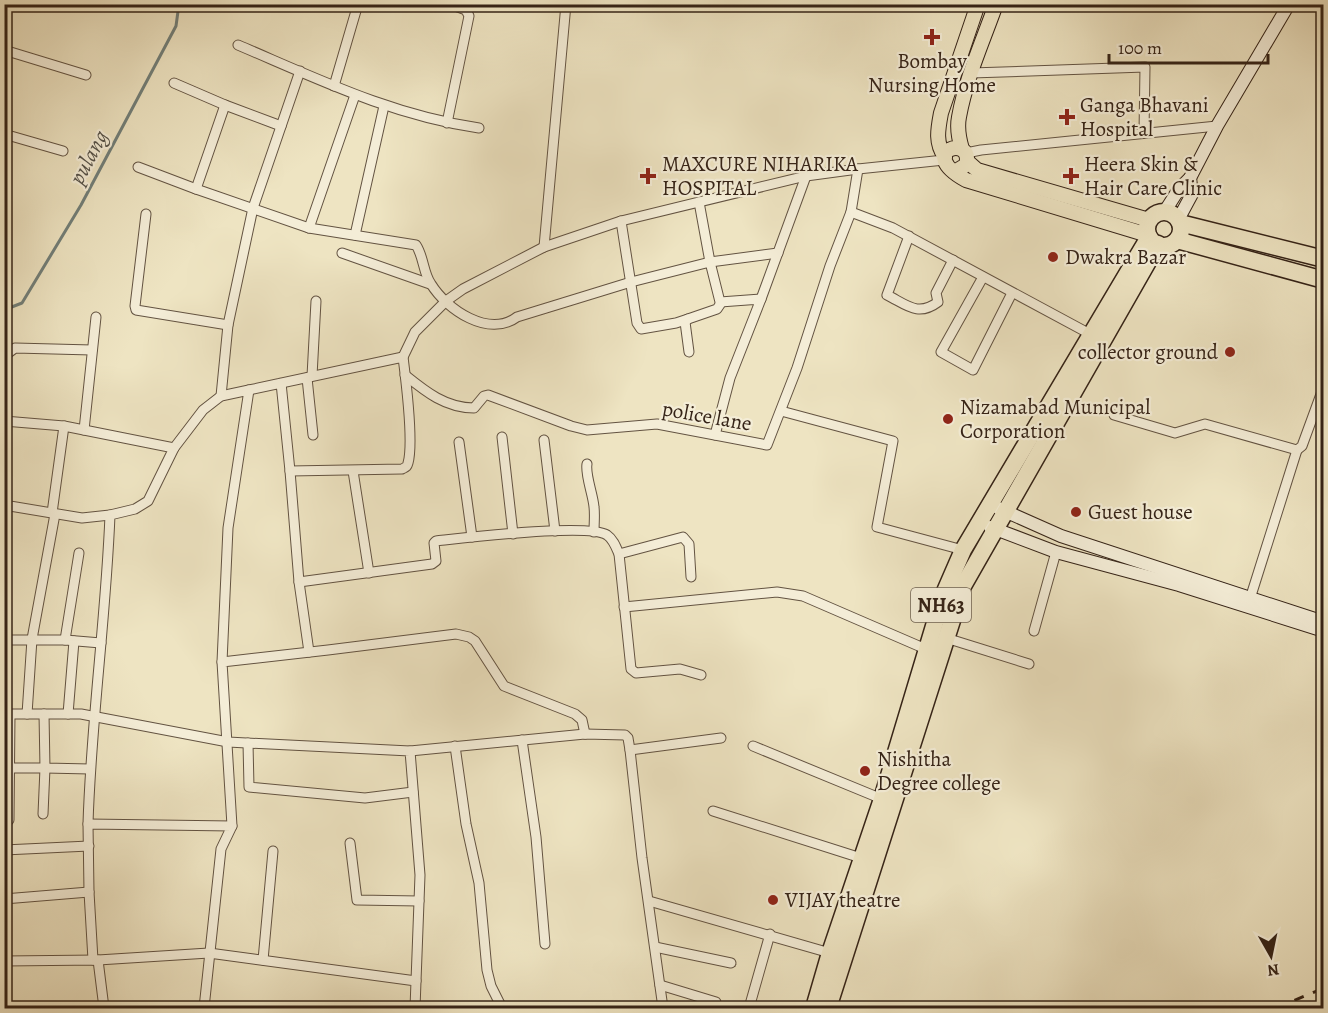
<svg xmlns="http://www.w3.org/2000/svg" width="1328" height="1013" font-family="Alegreya,serif">
  <style>
    .lines { fill: none; stroke-linecap: round; stroke-linejoin: round }
    .stream { stroke: #727f79; stroke-width: 3 }
    .street-casing { stroke: #635342; stroke-width: 11 }
    .secondary-casing { stroke: #352317; stroke-width: 14 }
    .primary-casing { stroke: #352317; stroke-width: 16 }
    .highway-casing { stroke: #352317; stroke-width: 19 }
    .street { stroke: #f4edd7; stroke-width: 9 }
    .secondary { stroke: #f4edd7; stroke-width: 12 }
    .primary { stroke: #eee4c2; stroke-width: 14 }
    .highway { stroke: #eee4c2; stroke-width: 16 }
    .rail { stroke: #352317; stroke-width: 3; stroke-dasharray: 10 10; stroke-linecap: butt }
    .poi-dot { fill: #8f2418; stroke: #f4edd7; stroke-width: 2 }
    .labels { text-anchor: middle; stroke-width: 4.5; stroke-linejoin: round; paint-order: stroke }
    .shield { fill: #f4edd7; stroke: #6e6051; stroke-width: 1.5 }
    .shield-label { font-size: 20px; font-weight: bold; fill: #352317 }
    .poi-label { font-size: 21px; fill: #352317; stroke: #f4edd7; text-anchor: start }
    .street-label { font-size: 21px; fill: #352317; stroke: #f4edd7 }
    .water-label { font-size: 22px; font-style: italic; fill: #545148; stroke: #f4edd7 }
  </style>
  <rect width="100%" height="100%" fill="#eee4c2"/>
  <filter id="stains"><feTurbulence type="fractalNoise" baseFrequency=".00333" numOctaves="4"/><feColorMatrix values="0 0 0 0 .2 0 0 0 0 .09 0 0 0 0 .02 0 0 0 .5 -.17"/></filter>
  <radialGradient id="worn" r=".72"><stop offset=".6" stop-color="#630" stop-opacity="0"/><stop offset="1" stop-color="#630" stop-opacity=".3"/></radialGradient>
  <g class="lines">
    <path class="stream" d="M4,310L22,303L81,205L176,26L179,4"/>
    <defs>
      <g id="street">
        <path d="M238,45C318,79 391,115 479,128"/>
        <path d="M4,50L86,75"/>
        <path d="M971,73L1145,67L1144,133"/>
        <path d="M174,83L225,105L281,126"/>
        <path d="M334,86L358,4"/>
        <path d="M225,105L196,189L309,228L416,245C424,257 423,273 431,284C447,310 489,338 517,317L631,282L710,262L720,302L761,299L730,378L715,435"/>
        <path d="M447,123L469,16L466,10L450,4"/>
        <path d="M4,134L63,151"/>
        <path d="M966,153L981,150L1217,126"/>
        <path d="M138,167L196,189"/>
        <path d="M699,202L710,262L778,253"/>
        <path d="M851,212L893,228L1090,334"/>
        <path d="M146,214L135,306L136,310L228,325"/>
        <path d="M621,221L637,323L641,329L676,323L688,319"/>
        <path d="M309,228L355,95"/>
        <path d="M355,235L384,106"/>
        <path d="M909,236L887,295C907,305 918,317 938,302L936,293L953,260"/>
        <path d="M544,247L566,4"/>
        <path d="M342,253L430,284"/>
        <path d="M983,277L941,352L973,370L1012,293"/>
        <path d="M761,299L806,176"/>
        <path d="M689,352L685,322L688,319L717,309L721,303"/>
        <path d="M403,357L415,332L446,301L463,289L544,247L621,221L806,176L858,169L944,160"/>
        <path d="M4,372L7,354L15,348L92,350"/>
        <path d="M405,375C426,392 446,408 474,408L484,396L488,395L571,426L587,430L657,424L767,445L797,368L830,266L851,212L858,169"/>
        <path d="M312,376L316,301"/>
        <path d="M307,378L313,435"/>
        <path d="M249,390L403,357C406,381 414,442 408,463C407,467 406,467 402,469L290,471L281,383"/>
        <path d="M221,396L228,325L253,208L300,71"/>
        <path d="M781,411L893,441L877,527L963,550"/>
        <path d="M1114,415L1175,433L1205,424L1297,450L1302,446L1324,386"/>
        <path d="M4,421L64,426"/>
        <path d="M84,430L96,317"/>
        <path d="M502,437L513,534"/>
        <path d="M544,440L555,531"/>
        <path d="M459,442L472,537"/>
        <path d="M587,464C585,475 593,494 594,507C595,515 594,523 594,532"/>
        <path d="M290,471L299,582L309,652"/>
        <path d="M353,471L369,573"/>
        <path d="M4,505L82,518L110,515"/>
        <path d="M52,513L64,426L174,448"/>
        <path d="M619,554L683,537L689,544L691,577"/>
        <path d="M299,582L432,564L436,561L434,543L436,541C464,538 588,523 607,535C613,539 616,547 619,554L631,669L636,673L680,669L701,675"/>
        <path d="M1249,602L1297,450"/>
        <path d="M624,607L777,592L803,596L928,650"/>
        <path d="M1034,631L1056,552"/>
        <path d="M946,638L1029,664"/>
        <path d="M4,640H65L101,643"/>
        <path d="M65,640L79,553"/>
        <path d="M4,714H81L228,742L410,751L420,875L416,981"/>
        <path d="M27,714L32,639L55,514"/>
        <path d="M44,714L45,768L90,769"/>
        <path d="M68,714L74,641"/>
        <path d="M522,740L536,837L545,944"/>
        <path d="M248,743L249,787L365,798L413,792"/>
        <path d="M455,746L466,824L479,883L487,970L491,986L502,1008"/>
        <path d="M753,746L882,799"/>
        <path d="M630,750L721,738"/>
        <path d="M410,751L585,734L625,735L628,738L630,750L642,858L663,1008"/>
        <path d="M4,768H45L43,814"/>
        <path d="M713,811L861,858"/>
        <path d="M9,820L10,714"/>
        <path d="M88,824C91,721 106,618 110,515L135,509L148,501L174,448L203,410L221,396L249,390L228,528L222,662"/>
        <path d="M232,826L222,662L328,650L456,634L469,637L475,641L504,686L575,714L582,720L585,734"/>
        <path d="M350,843L357,900L419,901"/>
        <path d="M4,850L89,846"/>
        <path d="M4,899L89,892"/>
        <path d="M649,901L830,953"/>
        <path d="M655,947L731,963"/>
        <path d="M93,960L89,892L88,824L232,826L221,849L204,1008"/>
        <path d="M98,960L209,953L416,981L415,1008"/>
        <path d="M263,960L273,851"/>
        <path d="M4,961L98,960L104,1008"/>
        <path d="M660,985L716,1002"/>
        <path d="M749,1008L770,934"/>
      </g>
      <g id="secondary">
        <path d="M1165,211L1179,189L1190,178L1217,126L1289,4"/>
        <path d="M1178,220L1192,194L1190,178"/>
        <path d="M998,508L1061,536L1324,622"/>
        <path d="M990,527L1056,552L1179,585L1324,631"/>
      </g>
      <g id="primary">
        <path d="M962,149C959,139 957,127 959,117C966,78 983,41 996,4"/>
        <path d="M945,157C935,143 938,129 941,113L978,4"/>
        <path d="M968,162L977,170L1149,220"/>
        <path d="M956,171L966,165C975,133 913,151 966,180L1148,235"/>
      </g>
      <g id="highway">
        <circle cx="1164" cy="229" r="17"/>
        <path d="M1180,223L1324,259"/>
        <path d="M1177,240L1324,280"/>
        <path d="M814,1008L830,953L882,799L943,596L963,550L1149,237"/>
        <path d="M828,1008L963,586L1158,244"/>
      </g>
    </defs>
    <use href="#street" class="street-casing"/>
    <use href="#secondary" class="secondary-casing"/>
    <use href="#primary" class="primary-casing"/>
    <use href="#highway" class="highway-casing"/>
    <use href="#street" class="street"/>
    <use href="#secondary" class="secondary"/>
    <use href="#primary" class="primary"/>
    <use href="#highway" class="highway"/>
    <g class="rail">
      <path d="M1276,1008L1324,988"/>
      <path d="M1301,1008L1324,999"/>
    </g>
  </g>
  <g class="poi-dot">
    <path d="M929 28h6v6h6v6h-6v6h-6v-6h-6v-6h6z"/>
    <path d="M1064 108h6v6h6v6h-6v6h-6v-6h-6v-6h6z"/>
    <path d="M645 167h6v6h6v6h-6v6h-6v-6h-6v-6h6z"/>
    <path d="M1068 167h6v6h6v6h-6v6h-6v-6h-6v-6h6z"/>
    <circle cx="1053" cy="257" r="6"/>
    <circle cx="1230" cy="352" r="6"/>
    <circle cx="948" cy="419" r="6"/>
    <circle cx="1076" cy="512" r="6"/>
    <circle cx="865" cy="771" r="6"/>
    <circle cx="773" cy="900" r="6"/>
  </g>
  <g class="labels">
    <rect class="shield" x="911" y="588" width="60" height="34" rx="4.5"/>
    <g class="shield-label">
      <text x="941" y="612">NH63</text>
    </g>
    <g class="poi-label">
      <text x="932" y="68" text-anchor="middle">Bombay<tspan x="932" dy="24">Nursing Home</tspan></text>
      <text x="1080" y="112">Ganga Bhavani<tspan x="1080" dy="24">Hospital</tspan></text>
      <text x="662" y="171">MAXCURE NIHARIKA<tspan x="662" dy="24">HOSPITAL</tspan></text>
      <text x="1084" y="171">Heera Skin &amp;<tspan x="1084" dy="24">Hair Care Clinic</tspan></text>
      <text x="1065" y="264">Dwakra Bazar</text>
      <text x="1218" y="359" text-anchor="end">collector ground</text>
      <text x="960" y="414">Nizamabad Municipal<tspan x="960" dy="24">Corporation</tspan></text>
      <text x="1088" y="519">Guest house</text>
      <text x="877" y="766">Nishitha<tspan x="877" dy="24">Degree college</tspan></text>
      <text x="785" y="907">VIJAY theatre</text>
    </g>
    <g class="street-label">
      <text transform="translate(707 416) rotate(10)" y="7">police lane</text>
    </g>
    <g class="water-label">
      <text transform="translate(88 157) rotate(-62)" y="8">pulang</text>
    </g>
  </g>
  <rect width="1328" height="1013" fill="none" stroke="#eee4c2" stroke-width="24"/>
  <rect x="6" y="6" width="1316" height="1001" fill="none" stroke="#352317" stroke-width="3"/>
  <rect x="12" y="12" width="1304" height="989" fill="none" stroke="#352317" stroke-width="1.5"/>
  <g transform="translate(1271 956) rotate(171)" stroke="#f4edd7" stroke-width="4.5" paint-order="stroke">
  <path d="M0-4.5L10 22L0 15L-10 22Z" fill="#352317"/>
  <text y="-9" font-size="16" font-weight="bold" text-anchor="middle" fill="#352317">N</text>
  </g>
  <path d="M1109 54v9h159v-9" fill="none" stroke="#352317" stroke-width="3"/>
  <text x="1118" y="54" font-size="18" fill="#352317" stroke="#f4edd7" stroke-width="4.5" paint-order="stroke">100 m</text>
  <rect width="100%" height="100%" filter="url(#stains)"/>
  <rect width="100%" height="100%" fill="url(#worn)"/>
</svg>
